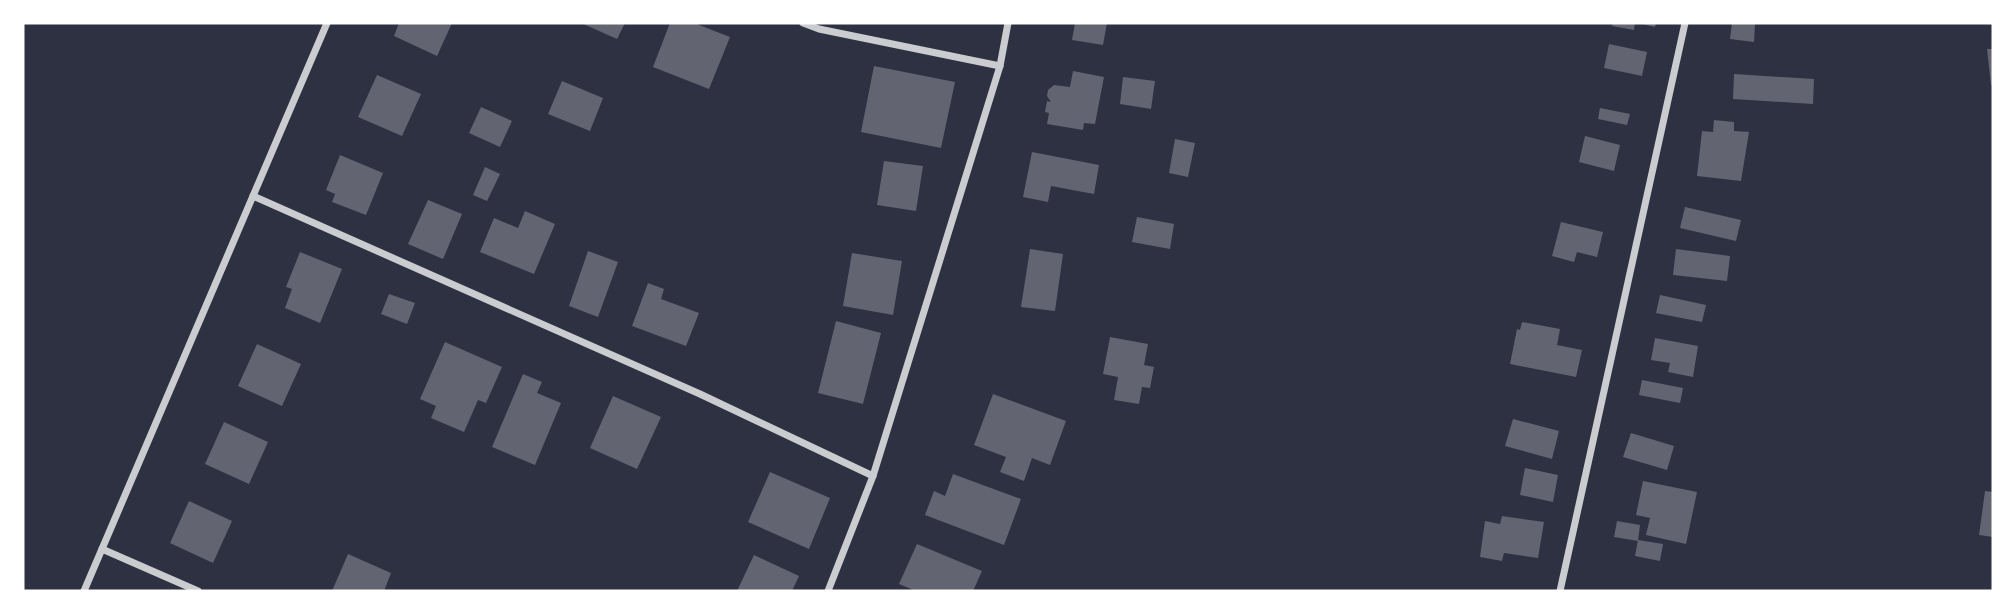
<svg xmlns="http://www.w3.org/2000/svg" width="2016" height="614" font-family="Inter,sans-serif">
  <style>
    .building { fill: #626471 }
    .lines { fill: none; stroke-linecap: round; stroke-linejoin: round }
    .minor { stroke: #caccd0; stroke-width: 7 }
  </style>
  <rect width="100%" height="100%" fill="#2d3142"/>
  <g class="building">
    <path d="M399,23H452L437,56L394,36Z"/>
    <path d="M581,23H625L617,39Z"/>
    <path d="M670,23H694L730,37L709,89L653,67Z"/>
    <path d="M1075,23H1107L1103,45L1072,40Z"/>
    <path d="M1613,23H1635L1634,30L1612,26Z"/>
    <path d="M1638,23H1656L1655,27Z"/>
    <path d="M1732,23H1755L1754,42L1730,39Z"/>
    <path d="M1609,44L1647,52L1642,76L1604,68Z"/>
    <path d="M1987,49H1993V85H1991Z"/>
    <path d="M874,66L955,82L941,148L861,132Z"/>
    <path d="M1073,71L1104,77L1095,124L1084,123L1083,130L1047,124L1049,113L1045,112L1047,101L1051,102L1047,96L1048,90L1054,85L1070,87Z"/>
    <path d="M1734,74L1814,79L1813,104L1733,99Z"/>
    <path d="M377,75L421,94L402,136L358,117Z"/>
    <path d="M1123,77L1155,81L1151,109L1120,104Z"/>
    <path d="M562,81L603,98L590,131L548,114Z"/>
    <path d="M481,107L512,121L500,147L469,133Z"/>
    <path d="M1600,108L1630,114L1627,125L1598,119Z"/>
    <path d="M1714,120L1734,122V131L1749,132L1741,181L1697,176L1702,131L1713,132Z"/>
    <path d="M1585,136L1620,145L1614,171L1579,162Z"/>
    <path d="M1175,139L1195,143L1188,177L1169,173Z"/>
    <path d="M1032,152L1099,165L1094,194L1051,186L1048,202L1023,197Z"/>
    <path d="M340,155L383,173L366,215L332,202L335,194L326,190Z"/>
    <path d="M884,161L923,166L916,211L877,205Z"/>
    <path d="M485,167L500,174L487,201L473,195Z"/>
    <path d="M428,200L462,214L443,259L408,244Z"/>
    <path d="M1685,207L1741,220L1736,241L1680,228Z"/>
    <path d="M525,211L555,224L534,274L480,252L494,218L518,228Z"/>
    <path d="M1137,217L1174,224L1170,249L1132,242Z"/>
    <path d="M1561,222L1603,232L1597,257L1577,252L1574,262L1552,256Z"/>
    <path d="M1030,249L1063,254L1055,311L1021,307Z"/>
    <path d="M1676,249L1730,256L1727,281L1673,275Z"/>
    <path d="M588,251L618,262L598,317L569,306Z"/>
    <path d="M300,252L342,269L320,323L285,308L292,289L286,287Z"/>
    <path d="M852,253L902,261L893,315L843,306Z"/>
    <path d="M648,283L664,289L661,299L699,313L686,346L632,326Z"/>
    <path d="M389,294L415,303L407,324L381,314Z"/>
    <path d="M1660,295L1706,305L1702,322L1656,313Z"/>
    <path d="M836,321L881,333L863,404L818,393Z"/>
    <path d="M1522,322L1560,329L1557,345L1582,350L1576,377L1510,364L1517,329L1520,330Z"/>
    <path d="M1110,337L1148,344L1144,365L1154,367L1150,388L1142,387L1139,404L1114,400L1118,377L1103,374Z"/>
    <path d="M1655,338L1698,346L1693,377L1668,372L1670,363L1651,360Z"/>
    <path d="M445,342L502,367L486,403L478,400L464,432L431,418L436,406L420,399Z"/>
    <path d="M257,344L301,364L282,406L238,386Z"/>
    <path d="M523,374L542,382L537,393L561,403L535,465L492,447Z"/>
    <path d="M1642,380L1683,388L1680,403L1639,395Z"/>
    <path d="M993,394L1066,421L1050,465L1032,458L1024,481L1000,472L1006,457L974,445Z"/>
    <path d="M613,396L661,417L637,469L590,448Z"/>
    <path d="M1513,419L1559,431L1552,459L1505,446Z"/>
    <path d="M224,422L268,442L249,484L205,464Z"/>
    <path d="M1631,433L1674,446L1667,470L1623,457Z"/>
    <path d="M1525,468L1558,475L1553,502L1520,495Z"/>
    <path d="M770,472L830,498L809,549L748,522Z"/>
    <path d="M953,474L1021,499L1004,545L925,515L934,491L945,496Z"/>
    <path d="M1643,481L1697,492L1686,544L1646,535L1650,518L1636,515Z"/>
    <path d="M1985,491L1993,492V537L1979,535Z"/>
    <path d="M189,501L232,521L213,563L170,543Z"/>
    <path d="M1502,516L1544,522L1538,558L1504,553L1502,561L1480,557L1485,521L1500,524Z"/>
    <path d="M1617,521L1640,525L1638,541L1614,537Z"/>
    <path d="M1638,540L1663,544L1660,561L1635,556Z"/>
    <path d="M917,544L982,571L973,591H916L899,584Z"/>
    <path d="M348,554L391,573L384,591H332Z"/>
    <path d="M754,555L799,576L792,591H737Z"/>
  </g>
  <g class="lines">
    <g class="minor">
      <path d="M803,23L819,29L1000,66"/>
      <path d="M253,196L700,394L873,476"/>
      <path d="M102,549L198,591"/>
      <path d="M84,591L327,23"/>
      <path d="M828,591L873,476L1000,66L1008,23"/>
      <path d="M1560,591L1685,23"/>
    </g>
  </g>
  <rect width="2016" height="614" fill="none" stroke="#ffffff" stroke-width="49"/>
</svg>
